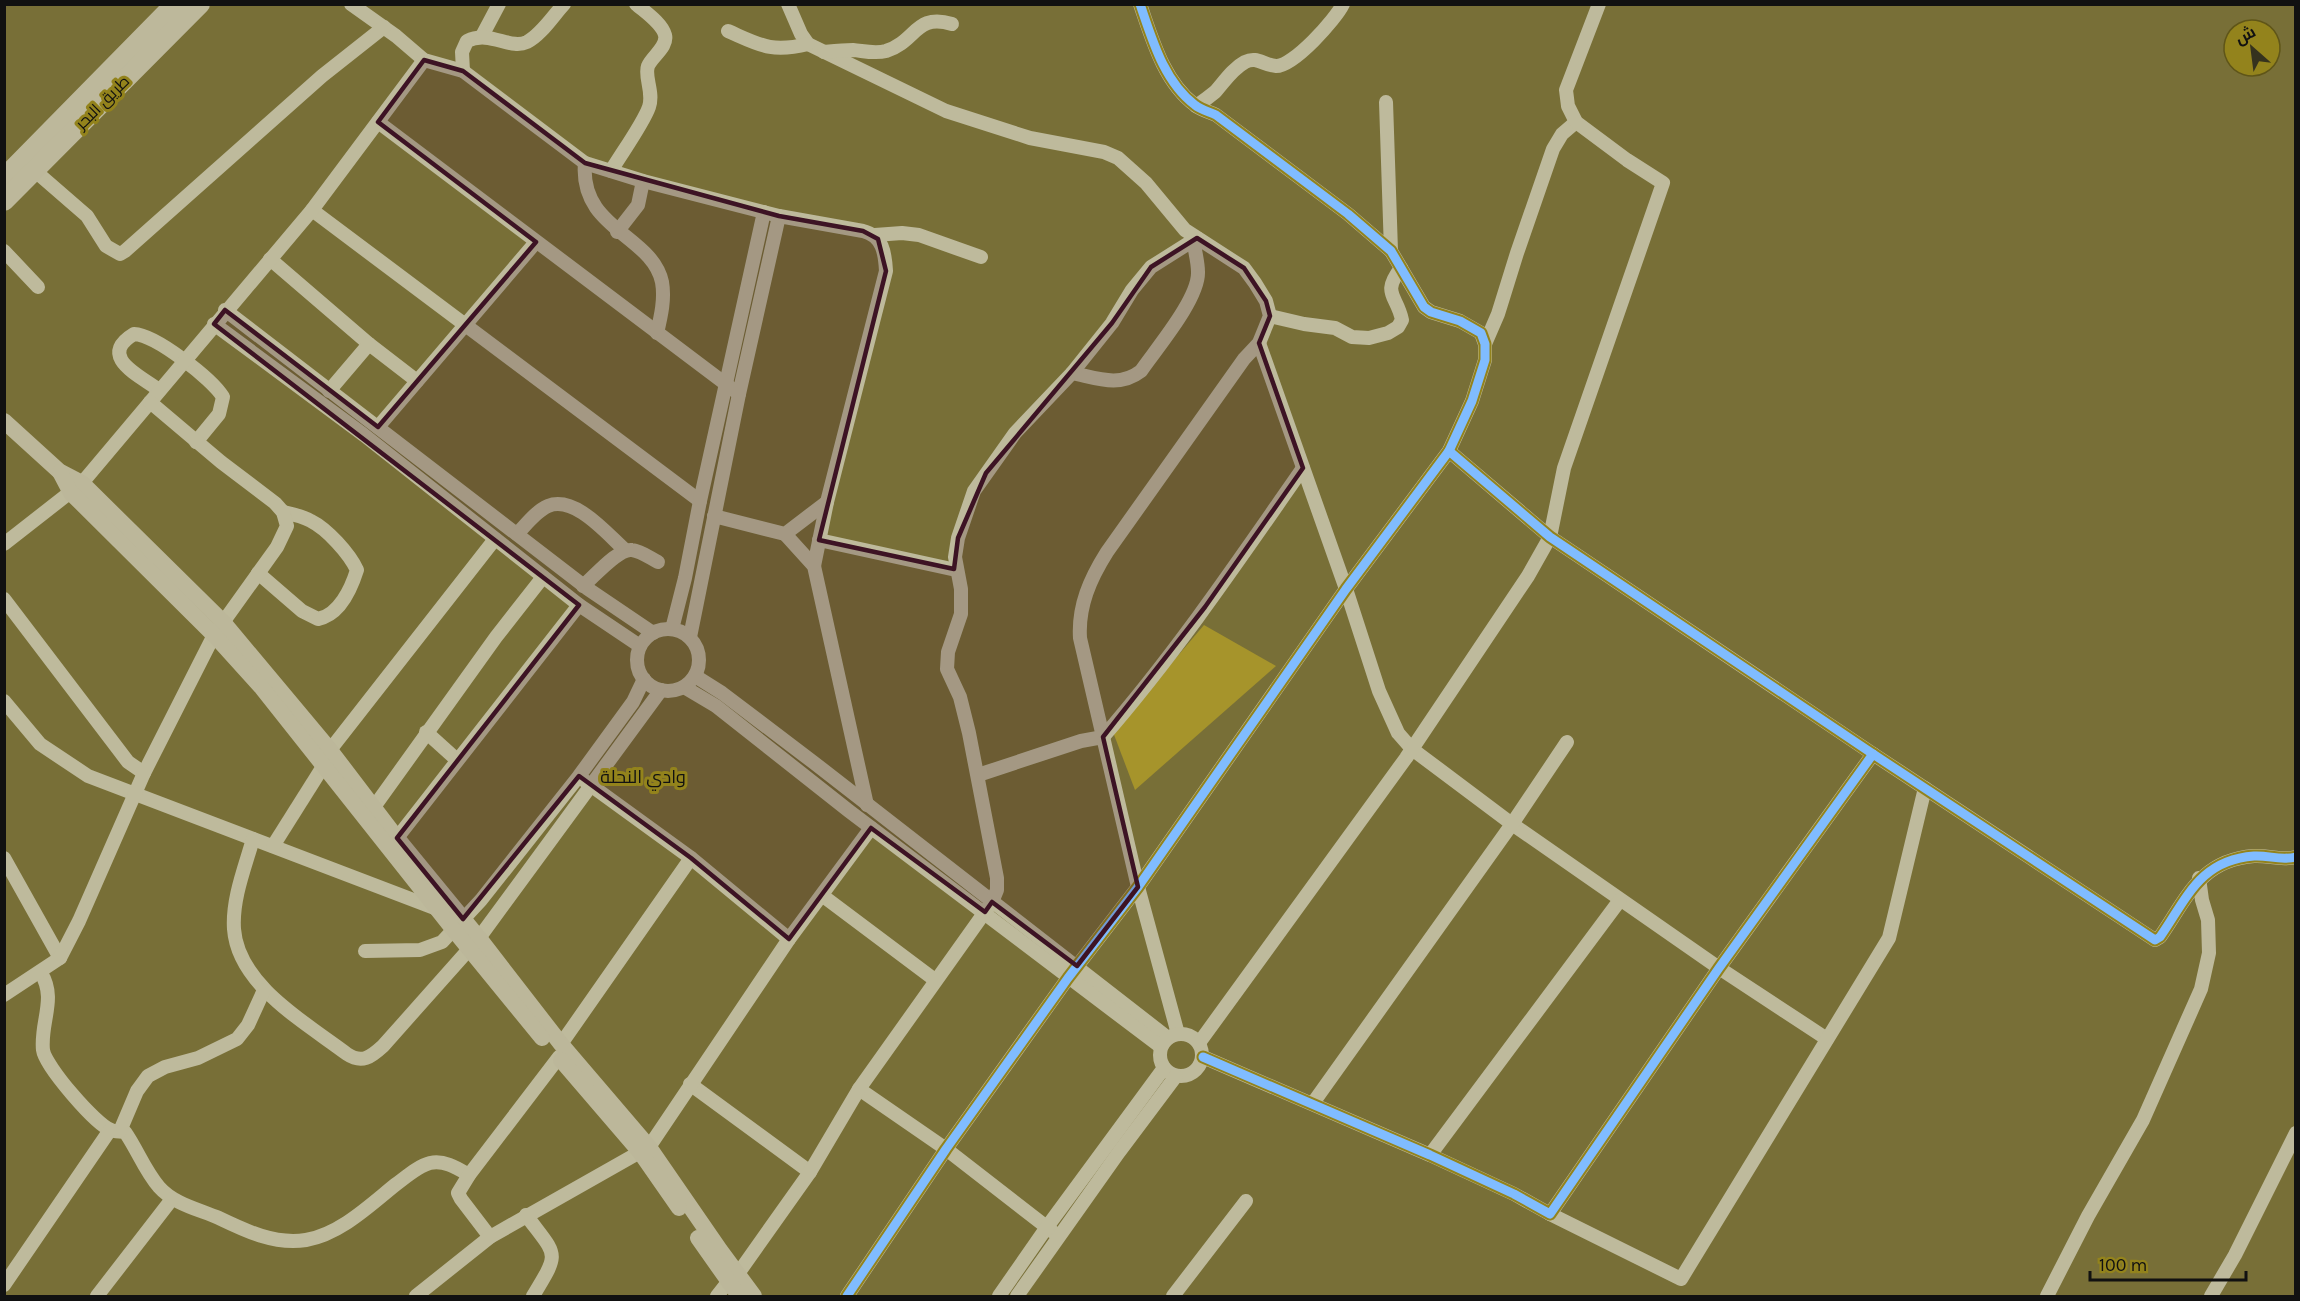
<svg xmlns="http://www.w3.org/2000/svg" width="2300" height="1301" font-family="Karla,Cairo,sans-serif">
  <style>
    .green { fill: #a6942b }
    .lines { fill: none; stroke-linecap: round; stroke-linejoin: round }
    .minor { stroke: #beba9c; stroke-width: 14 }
    .major { stroke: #bcb79a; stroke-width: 16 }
    .highway { stroke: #bdb89b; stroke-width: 20 }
    .cycleway-casing { stroke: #93831c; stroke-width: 13 }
    .cycleway { stroke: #80bcff; stroke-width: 9 }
    .marked { fill: #3d1324; fill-opacity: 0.2; stroke: #3d1324; stroke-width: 4.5; stroke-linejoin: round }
    .labels { text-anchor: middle; stroke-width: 6; stroke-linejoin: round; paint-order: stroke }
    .street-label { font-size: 16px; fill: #111; stroke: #93831c }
    .neighbourhood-label { font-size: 18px; fill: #111; stroke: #93831c }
  </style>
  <rect width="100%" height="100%" fill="#786f37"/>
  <path class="green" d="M1204,625L1276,666L1135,790L1113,732Z"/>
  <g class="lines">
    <g class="minor">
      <path d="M351,4L396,36L424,60L463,71L585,163L643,181L779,216L863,231C883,236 885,253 886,271L827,502L814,566"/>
      <path d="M788,4L801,34L808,44L946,111L1030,138L1104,152L1118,158L1146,183L1185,230L1244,268L1255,283L1266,301L1270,316L1259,343L1244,359L1107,552C1090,579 1078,606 1080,638L1138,887L1178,1034"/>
      <path d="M728,31C760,45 771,53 808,44"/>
      <path d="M482,36L499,4"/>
      <path d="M824,52C834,51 843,50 853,50C864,51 875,54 886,51C917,41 915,13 952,24"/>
      <path d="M463,71L462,52L467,41C490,30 510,50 527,42C541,35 553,16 564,4"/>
      <path d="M1386,102L1391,251"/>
      <path d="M1196,106C1202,102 1209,97 1215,92C1224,82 1232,69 1245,62C1257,56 1263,65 1276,66C1293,67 1336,19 1343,4"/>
      <path d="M378,122L739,394"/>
      <path d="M585,163C579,229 652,235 662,282C665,299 661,316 657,333"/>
      <path d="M34,170L87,216L106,246L120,254L125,251L322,76L384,27"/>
      <path d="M611,171C621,154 643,124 649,107C654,92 644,77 648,66C652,56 668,47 665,35C662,23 645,12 636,4"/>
      <path d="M312,210L700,501"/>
      <path d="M617,232L638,205L643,181"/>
      <path d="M875,235L902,233L919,235L981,257"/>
      <path d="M4,251L38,287"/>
      <path d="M270,259L369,344L417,381"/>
      <path d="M225,310L588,589L653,633"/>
      <path d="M1270,316L1304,324L1335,328L1352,337L1369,338L1388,333L1398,327L1402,320C1397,295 1381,294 1401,268"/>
      <path d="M214,324L364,435L579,605L640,646"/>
      <path d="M1259,343L1346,589L1379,691L1398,733L1412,749L1512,824L1719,968L1827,1039"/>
      <path d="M1485,344L1498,314L1517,253L1553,149L1562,134L1576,122"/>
      <path d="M1072,373C1097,378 1119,388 1141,371C1156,349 1199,299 1198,272C1198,262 1195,251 1193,240"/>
      <path d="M159,390C141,376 96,357 134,334C156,335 212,379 223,397L219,414L196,442"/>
      <path d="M329,391L369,344"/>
      <path d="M378,427L536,242"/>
      <path d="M1449,451L1550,537L1873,754L2155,940L2160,937C2187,898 2200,860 2254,856C2269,855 2280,861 2296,857"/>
      <path d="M714,516L785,534L827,502"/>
      <path d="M517,534C525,526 536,511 548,506C575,495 607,534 625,550"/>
      <path d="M785,534L814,566L867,805"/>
      <path d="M819,540L956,570"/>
      <path d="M4,544L82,483L312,210L424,60"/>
      <path d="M258,573L302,611L318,619C339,615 351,589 357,570C349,553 327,529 311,521C302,516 292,514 283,512"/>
      <path d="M583,586C594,577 618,548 632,550C641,551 650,558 658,562"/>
      <path d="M4,599L128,762L144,773"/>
      <circle cx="668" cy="660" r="31"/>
      <path d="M672,629L685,578L700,501L764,212"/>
      <path d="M690,637L739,394L779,216"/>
      <path d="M695,676L722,693L813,762L1168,1038"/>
      <path d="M684,687L716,706L849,811L1161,1047"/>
      <path d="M4,701L40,744L88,776L437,909"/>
      <path d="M426,732L457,760"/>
      <path d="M330,750L495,539"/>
      <path d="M978,775L1081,741L1103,737C1176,653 1239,560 1303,468"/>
      <path d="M585,781L691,858L789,939"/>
      <path d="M374,807L496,637L543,577"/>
      <path d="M397,838L579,605"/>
      <path d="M253,839C245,867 232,899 234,929C238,985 306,1023 347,1054C362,1064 371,1057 383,1046L479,938L661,690"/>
      <path d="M273,846L324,765"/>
      <path d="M4,858L60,958"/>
      <path d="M823,896L935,980"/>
      <path d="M365,951L420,950L442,942L481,900L579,776L633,702L644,679"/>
      <path d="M41,973C57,999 40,1022 43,1050C45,1066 96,1125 111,1130C115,1132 120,1131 125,1132C137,1149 145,1171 159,1187C174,1204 198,1209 219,1218C246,1231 275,1245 306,1240C340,1234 369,1206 395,1185C406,1177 418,1166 430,1163C445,1160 457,1168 469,1175"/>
      <path d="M4,995L60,958L79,921L144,773L214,635L277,547L287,526L283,512L275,503L221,462L150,402"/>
      <circle cx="1181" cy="1055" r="21"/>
      <path d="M1199,1043L1406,758L1528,576L1550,537L1564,468L1663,183L1627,160L1576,122L1568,106L1566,90L1599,4"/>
      <path d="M561,1044L691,858"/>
      <path d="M1203,1057L1430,1155L1514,1194L1550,1214L1719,968L1873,754"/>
      <path d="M690,1084L810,1172"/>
      <path d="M859,1089L946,1149L1053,1232"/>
      <path d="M1313,1103L1512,824L1567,742"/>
      <path d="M120,1131L137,1091L148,1076L165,1067L198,1058L237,1039L248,1025L264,990"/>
      <path d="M649,1147L789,939L871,828"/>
      <path d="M1430,1155L1620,900"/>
      <path d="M1550,1214L1681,1279L1889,938L1925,788"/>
      <path d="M526,1215C557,1257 561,1250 533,1296"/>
      <path d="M490,1237L461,1199L458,1193L469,1175L559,1057"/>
      <path d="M737,1275L810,1172L859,1089L992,902L997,890V878L969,733L960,697L947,669L948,652L961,614V589L955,557L958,538L974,491L1015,433L1072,373L1112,323L1132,290L1151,267L1197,238"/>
      <path d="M4,1285L110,1130"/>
      <path d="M97,1296L172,1199"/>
      <path d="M416,1296L490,1237L640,1152"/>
      <path d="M717,1296L728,1282"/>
      <path d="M847,1296L946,1149L1068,978L1138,887L1346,589L1449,451L1472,401L1485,360V344L1481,333L1460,321L1431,312L1424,307L1391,251L1348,214L1216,115C1210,112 1201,110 1195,105C1164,82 1152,39 1140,4"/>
      <path d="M999,1296L1047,1227L1164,1068"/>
      <path d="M1017,1296L1119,1152L1176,1076"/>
      <path d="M1173,1296L1246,1201"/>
      <path d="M2047,1296L2088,1216L2143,1120L2201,989L2209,953L2208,920L2202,900L2199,878"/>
      <path d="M2211,1296L2235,1255L2296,1133"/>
    </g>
    <g class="major">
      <path d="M4,421L59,471L82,483L223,622L330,750L397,838L479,938L561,1044L649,1147L720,1250L754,1296"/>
      <path d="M60,472L71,493L214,635L262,688L453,929L542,1038"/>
      <path d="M561,1060L640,1152L679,1208"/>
      <path d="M698,1238L739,1296"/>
    </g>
    <g class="highway">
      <path d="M4,178L175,4"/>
      <path d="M4,201L200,4"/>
    </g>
    <defs>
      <g id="cycleway">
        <path d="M1449,451L1550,537L1873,754L2155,940L2160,937C2187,898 2200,860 2254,856C2269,855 2280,861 2296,857"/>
        <path d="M1203,1057L1430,1155L1514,1194L1550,1214L1719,968L1873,754"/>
        <path d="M847,1296L946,1149L1068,978L1138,887L1346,589L1449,451L1472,401L1485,360V344L1481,333L1460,321L1431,312L1424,307L1391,251L1348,214L1216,115C1210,112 1201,110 1195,105C1164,82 1152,39 1140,4"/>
      </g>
    </defs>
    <use href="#cycleway" class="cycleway-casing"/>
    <use href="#cycleway" class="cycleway"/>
  </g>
  <path class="marked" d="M424,60L463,71L585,163L779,216L863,231L878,239L886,271L819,540L954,569L958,538L986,473L1112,323L1151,267L1197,238L1244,268L1266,301L1270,316L1259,343L1303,468L1205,607L1103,737L1138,887L1077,966L992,902L985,912L871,828L789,939L691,858L579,776L463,919L397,838L579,605L214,324L225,310L378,427L536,242L378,122Z"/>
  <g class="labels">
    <g class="street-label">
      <text transform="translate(102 102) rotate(-45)" y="6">طريق البحر</text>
    </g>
    <g class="neighbourhood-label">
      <text x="643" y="783">وادي النحلة</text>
    </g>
  </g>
  <rect width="2300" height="1301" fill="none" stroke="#111111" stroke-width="12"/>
  <g transform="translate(2252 48) rotate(332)"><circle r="28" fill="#93831c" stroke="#5f5518" stroke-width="1.5"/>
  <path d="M0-4.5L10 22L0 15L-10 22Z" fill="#35321e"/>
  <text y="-9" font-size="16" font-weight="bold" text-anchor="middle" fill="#111111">ش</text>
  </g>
  <path d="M2090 1271v9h156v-9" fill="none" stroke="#111111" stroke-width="3"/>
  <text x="2099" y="1271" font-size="18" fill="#111111" stroke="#93831c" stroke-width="4.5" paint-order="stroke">100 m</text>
</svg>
